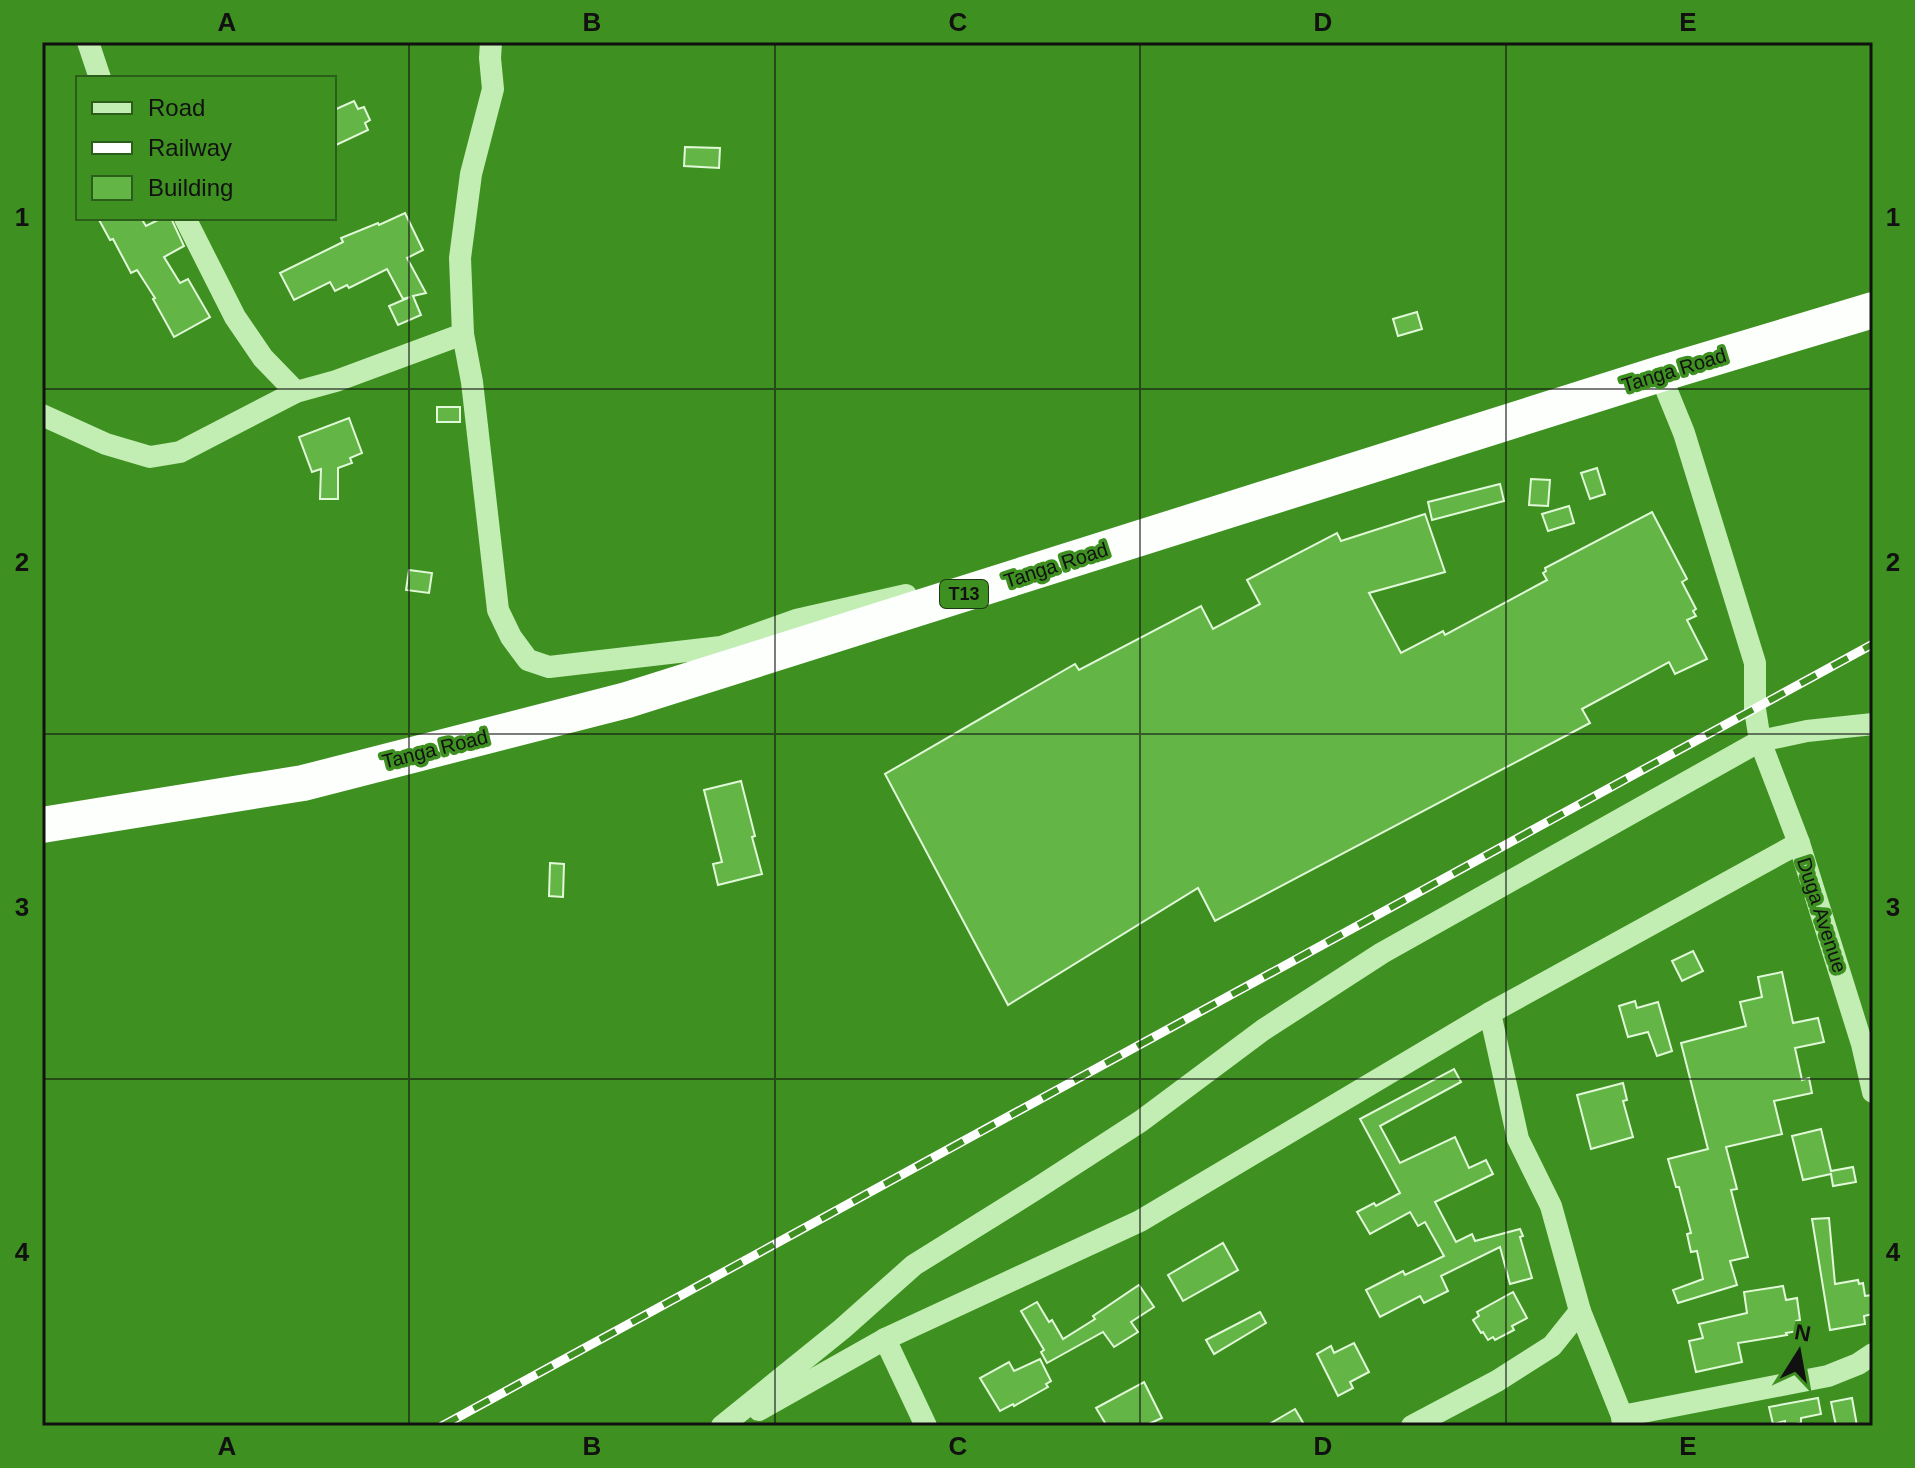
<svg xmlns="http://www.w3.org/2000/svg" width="1915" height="1468" font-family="Helvetica,sans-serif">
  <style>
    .building { fill: #63b646; stroke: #e1f9d8; stroke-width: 2 }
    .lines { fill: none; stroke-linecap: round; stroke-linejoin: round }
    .minor { stroke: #c2edb3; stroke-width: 22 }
    .trunk { stroke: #fcfffc; stroke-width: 36 }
    .rail-casing { stroke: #fff; stroke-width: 9 }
    .rail { stroke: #3e9121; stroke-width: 6; stroke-dasharray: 18; stroke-linecap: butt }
    .grid { fill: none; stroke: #111; stroke-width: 2; stroke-opacity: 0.55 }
    .labels { text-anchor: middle; stroke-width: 7; stroke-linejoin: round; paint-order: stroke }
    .shield { fill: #3e9121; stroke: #1e3716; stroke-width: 2 }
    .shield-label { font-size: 18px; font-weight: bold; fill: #111 }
    .street-label { font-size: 20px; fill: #111; stroke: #3e9121 }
    .neatline { fill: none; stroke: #111; stroke-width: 3 }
    .grid-label { font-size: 26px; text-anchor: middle; font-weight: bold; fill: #111 }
  </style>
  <rect width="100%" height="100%" fill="#3e9121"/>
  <g class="building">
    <path d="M354,101L358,109L364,107L370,120L365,123L368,130L334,146V110Z"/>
    <path d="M685,147L720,148L719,168L684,166Z"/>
    <path d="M405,213L423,250L407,258L426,293L413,296L421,315L398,325L389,306L410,297L403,299L387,269L349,288L347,285L335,291L330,282L294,300L280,273L343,242L341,238L378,223L379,225Z"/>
    <path d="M98,218H141L146,226L162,218H171L184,246L164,257L180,283L188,279L210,317L174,337L153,299L155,298L137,270L131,273L113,239L110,240Z"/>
    <path d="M1417,312L1422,329L1398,336L1393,319Z"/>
    <rect x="437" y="407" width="23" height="15"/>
    <path d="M349,418L362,453L350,458L352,463L338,468V499H320L321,469L312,472L299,437Z"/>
    <path d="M1597,468L1605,494L1590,499L1581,473Z"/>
    <path d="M1531,479L1550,480L1548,506L1529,505Z"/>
    <path d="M1500,484L1504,501L1432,520L1428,502Z"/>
    <path d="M1569,506L1574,523L1548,531L1542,514Z"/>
    <path d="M1652,512L1687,579L1682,582L1696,609L1693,611L1696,616L1687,620L1707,659L1675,674L1669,662L1582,709L1590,723L1215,921L1198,888L1008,1005L885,774L1075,664L1079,670L1201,606L1213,629L1260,604L1247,580L1337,533L1341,541L1425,514L1445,572L1369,593L1401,653L1443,631L1445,635L1547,580L1543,573L1546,571L1545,568Z"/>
    <path d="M409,570L432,573L429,593L406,590Z"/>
    <path d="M741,781L755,836L752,837L762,874L718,885L713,864L722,862L704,790Z"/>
    <path d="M550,863L564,864L563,897L549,896Z"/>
    <path d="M1693,951L1703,971L1682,981L1672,961Z"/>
    <path d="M1782,972L1793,1023L1818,1018L1824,1042L1795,1048L1802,1080L1809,1078L1812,1093L1774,1101L1782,1134L1726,1147L1737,1189L1731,1190L1748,1257L1730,1261L1737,1285L1678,1303L1673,1290L1703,1279L1697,1251L1691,1252L1687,1234L1691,1233L1679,1187H1676L1668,1159L1708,1149L1681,1043L1746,1026L1740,1002L1762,997L1758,977Z"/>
    <path d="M1635,1001L1637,1008L1658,1002L1672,1051L1657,1056L1648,1032L1628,1037L1619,1006Z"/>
    <path d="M1454,1069L1461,1082L1380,1126L1400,1163L1455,1137L1469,1168L1486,1160L1493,1174L1435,1202L1456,1242L1472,1234L1475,1241L1520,1229L1523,1236L1520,1237L1532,1278L1510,1284L1500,1247L1441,1276L1448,1291L1424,1303L1420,1296L1380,1317L1366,1290L1403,1271L1405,1275L1444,1256L1425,1222L1418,1226L1410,1212L1370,1234L1357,1212L1374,1203L1376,1206L1400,1193L1360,1119Z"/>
    <path d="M1623,1083L1627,1100L1623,1101L1633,1137L1591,1149L1577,1095Z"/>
    <path d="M1821,1129L1831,1171L1853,1167L1856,1182L1833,1186L1831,1174L1803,1180L1792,1136Z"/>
    <path d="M1829,1218L1835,1284L1858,1280L1859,1284L1863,1283L1865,1296L1873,1295V1314L1864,1316L1865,1324L1830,1330L1812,1219Z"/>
    <path d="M1223,1243L1238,1270L1183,1301L1168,1275Z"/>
    <path d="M1139,1285L1154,1307L1131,1322L1138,1332L1114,1347L1103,1332L1047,1363L1041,1352L1044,1350L1021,1311L1037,1302L1049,1322L1052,1320L1063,1339L1095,1319L1093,1316Z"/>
    <path d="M1783,1286L1786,1300L1797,1298L1800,1320L1796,1321L1798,1331L1786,1333L1787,1335L1738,1343L1742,1362L1696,1372L1689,1341L1703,1338L1699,1324L1747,1313L1744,1292Z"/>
    <path d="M1513,1292L1527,1318L1512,1326L1514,1330L1495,1340L1493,1337L1488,1340L1483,1332L1481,1333L1473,1320L1479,1316L1477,1312Z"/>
    <path d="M1260,1312L1266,1323L1214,1354L1206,1340Z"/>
    <path d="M1354,1343L1369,1372L1350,1382L1353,1388L1338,1396L1317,1354L1331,1346L1334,1353Z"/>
    <path d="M1040,1359L1051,1381L1046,1384L1048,1387L1014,1406L1013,1404L1000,1411L980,1378L1009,1362L1014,1371Z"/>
    <path d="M1144,1382L1162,1418L1144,1426H1107L1096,1408Z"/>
    <path d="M1818,1398L1821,1414L1801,1418V1423L1785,1426V1421L1773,1424L1769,1407Z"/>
    <path d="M1852,1398L1857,1426H1836L1831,1402Z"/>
    <path d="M1295,1409L1305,1426H1266Z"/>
  </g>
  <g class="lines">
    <g class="minor">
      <path d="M88,42L100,78"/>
      <path d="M491,42L490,58L493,89L471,174L460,258L463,334L472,382L498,610L511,637L528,660L549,667L721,647L796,620L906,595"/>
      <path d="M185,218L235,317L263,358L296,392"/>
      <path d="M1660,374L1684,433L1755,663V709L1760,741L1799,843L1862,1044L1873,1092"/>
      <path d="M42,415L106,444L150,457L180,452L296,392L336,381L463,334"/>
      <path d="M1490,1013L1518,1139L1551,1206L1580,1311L1622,1416L1623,1426"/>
      <path d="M885,1339L926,1426"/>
      <path d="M759,1410L885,1339L1140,1221L1490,1013L1799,843"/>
      <path d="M1622,1416L1828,1376L1858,1364L1873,1354"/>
      <path d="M722,1426L842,1329L914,1265L1036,1189L1141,1121L1263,1030L1382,953L1760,741L1807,731L1873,724"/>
      <path d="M1412,1426L1497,1381L1552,1346L1580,1311"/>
    </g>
    <path class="trunk" d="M42,825L303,783L627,700L1660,374L1873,310"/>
    <defs>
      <path id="rail" d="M442,1426L1873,644"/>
    </defs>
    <use href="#rail" class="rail-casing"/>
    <use href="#rail" class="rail"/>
  </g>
  <path class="grid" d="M409,42V1426M775,42V1426M1140,42V1426M1506,42V1426M42,389H1873M42,734H1873M42,1079H1873"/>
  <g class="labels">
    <rect class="shield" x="940" y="580" width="48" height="28" rx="6"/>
    <g class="shield-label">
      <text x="964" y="600">T13</text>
    </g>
    <g class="street-label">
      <text transform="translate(1674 370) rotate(-17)" y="7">Tanga Road</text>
      <text transform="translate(1056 565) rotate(-18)" y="7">Tanga Road</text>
      <text transform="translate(435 749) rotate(-14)" y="7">Tanga Road</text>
      <text transform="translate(1822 915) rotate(72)" y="7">Duga Avenue</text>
    </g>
  </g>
  <rect width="1915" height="1468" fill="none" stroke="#3e9121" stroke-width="88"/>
  <rect x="76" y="76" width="260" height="144" fill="#3e9121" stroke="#2c5e1b" stroke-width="2"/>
  <rect x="92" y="102" width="40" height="12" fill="#c2edb3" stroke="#2c5e1b" stroke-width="2"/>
  <text x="148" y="116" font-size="24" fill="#111111">Road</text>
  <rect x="92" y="142" width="40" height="12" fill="#ffffff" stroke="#2c5e1b" stroke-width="2"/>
  <text x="148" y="156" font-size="24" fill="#111111">Railway</text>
  <rect x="92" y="176" width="40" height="24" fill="#63b646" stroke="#2c5e1b" stroke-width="2"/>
  <text x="148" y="196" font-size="24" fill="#111111">Building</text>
  <g transform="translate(1799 1352) rotate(11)" stroke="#3e9121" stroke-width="6" paint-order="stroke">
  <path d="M0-6L14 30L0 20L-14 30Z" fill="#111111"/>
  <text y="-12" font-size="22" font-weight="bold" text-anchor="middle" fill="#111111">N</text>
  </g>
  <rect x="44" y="44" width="1827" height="1380" class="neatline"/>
  <g class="grid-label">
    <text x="227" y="31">A</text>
    <text x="592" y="31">B</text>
    <text x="958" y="31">C</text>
    <text x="1323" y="31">D</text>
    <text x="1688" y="31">E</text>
    <text x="22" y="226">1</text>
    <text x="1893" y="226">1</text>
    <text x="22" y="571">2</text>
    <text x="1893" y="571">2</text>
    <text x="22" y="916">3</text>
    <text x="1893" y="916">3</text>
    <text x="22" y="1261">4</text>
    <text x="1893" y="1261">4</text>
    <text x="227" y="1455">A</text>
    <text x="592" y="1455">B</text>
    <text x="958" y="1455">C</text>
    <text x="1323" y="1455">D</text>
    <text x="1688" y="1455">E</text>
  </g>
</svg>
